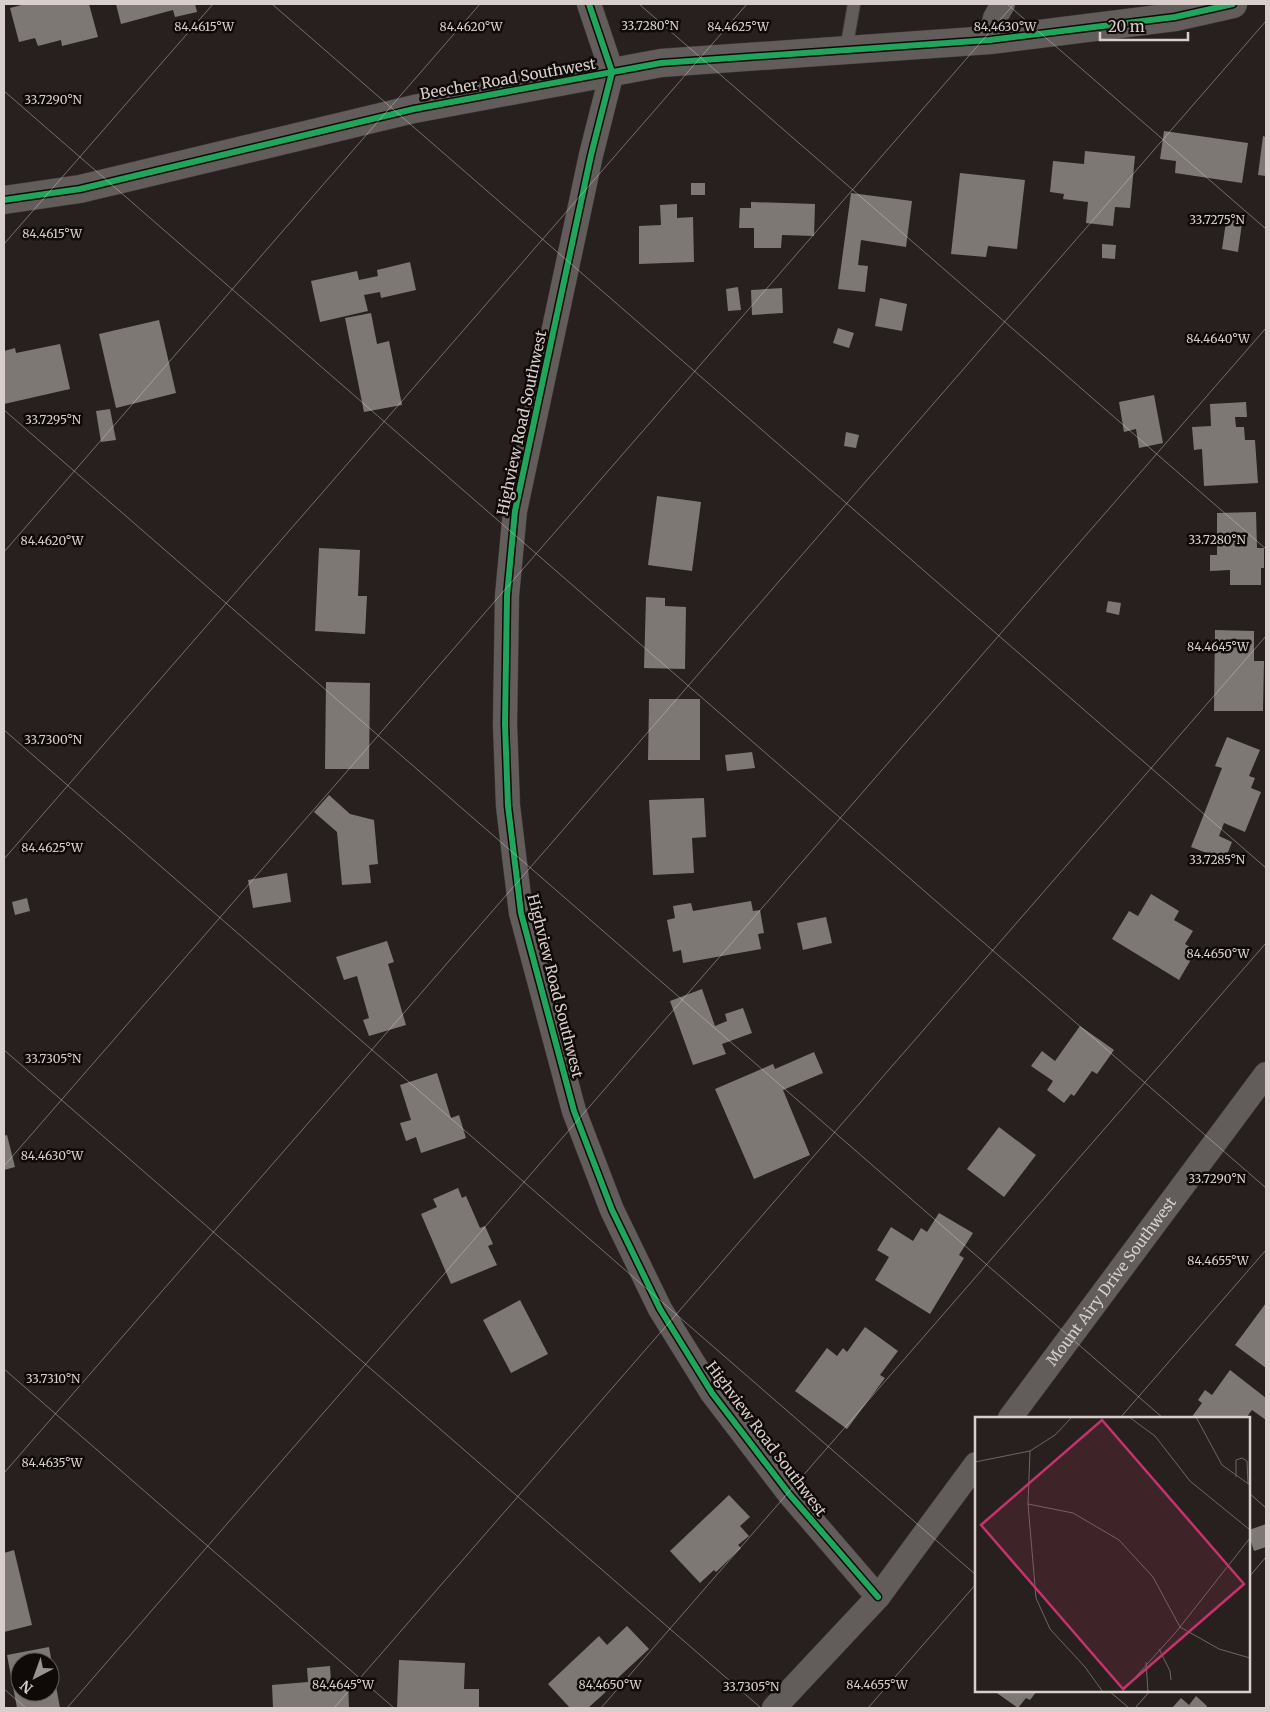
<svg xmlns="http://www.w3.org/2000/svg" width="1270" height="1712" font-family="Merriweather,serif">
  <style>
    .building { fill: #7e7875; fill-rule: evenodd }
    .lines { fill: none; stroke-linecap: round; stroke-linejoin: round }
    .lane-casing { stroke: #433d3c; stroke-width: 14 }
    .street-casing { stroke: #433d3c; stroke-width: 25 }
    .secondary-casing { stroke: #433d3c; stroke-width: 29 }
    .lane { stroke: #625d5b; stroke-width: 12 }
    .street { stroke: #625d5b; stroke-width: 24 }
    .secondary { stroke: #625d5b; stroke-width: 28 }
    .cycleway-casing { stroke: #0f0a08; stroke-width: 9 }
    .cycleway { stroke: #20a55d; stroke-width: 6 }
    .ticks { fill: none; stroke: #d8cfcc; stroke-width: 1; stroke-opacity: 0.45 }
    .labels { text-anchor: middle; stroke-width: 5; stroke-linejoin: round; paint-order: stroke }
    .street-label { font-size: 15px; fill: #d8cfcc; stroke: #0f0a08 }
    .inset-road { fill: none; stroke: #6e6664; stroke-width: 1 }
    .view { fill: #c5336c; fill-opacity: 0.15; stroke: #c5336c; stroke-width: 2.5 }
    .inset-edge { fill: none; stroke: #d8cfcc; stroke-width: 2.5 }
    .ticks-label { font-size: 12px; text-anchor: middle; fill: #d8cfcc; stroke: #0f0a08; stroke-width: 5; stroke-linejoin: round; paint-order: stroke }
  </style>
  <rect width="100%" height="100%" fill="#27201e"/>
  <g class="building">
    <path d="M25,4H89L98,37L62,46L61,40L38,46L35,38L19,42L10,8Z"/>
    <path d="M116,4H195L197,12L175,17L173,10L121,24Z"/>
    <path d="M1164,131L1248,143L1242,183L1175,173L1176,161L1160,159Z"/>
    <path d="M1263,136L1266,137V176L1258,175Z"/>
    <path d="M1085,151L1135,156L1130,208L1115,207L1113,226L1086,223L1088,202L1063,199L1064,194L1050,192L1053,161L1084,164Z"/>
    <path d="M960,173L1025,180L1017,249L988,246L986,257L951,254Z"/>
    <rect x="691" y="183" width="14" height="12"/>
    <path d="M851,193L912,201L906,247L861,240L858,265L868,266L865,292L838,289Z"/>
    <path d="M751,202L815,204L814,236L782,235L781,248H754V228H739L740,208H751Z"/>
    <path d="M677,204V218L693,217L694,262L639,264V226L661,225L660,205Z"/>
    <path d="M1227,215L1243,216L1238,252L1222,249Z"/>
    <path d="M1102,244L1116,245L1115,259L1102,258Z"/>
    <path d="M410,262L416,290L381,298L380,292L364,295L368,311L320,322L311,281L357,271L359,280L378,276L377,270Z"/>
    <path d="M738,287L741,310L728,311L726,289Z"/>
    <path d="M782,288L783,313L752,315L751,290Z"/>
    <path d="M880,298L907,304L902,331L875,326Z"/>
    <path d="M371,313L377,344L389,341L402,405L364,412L345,318Z"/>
    <path d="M159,320L176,393L116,408L99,334Z"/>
    <path d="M838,328L854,333L849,348L833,343Z"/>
    <path d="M60,344L70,389L4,404V351L15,348L16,353Z"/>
    <path d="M1154,395L1163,443L1139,448L1136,429L1124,432L1119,402Z"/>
    <path d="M1246,402L1247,417H1235L1236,427H1244L1245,440H1255L1258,483L1204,486L1202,449L1194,450L1192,427L1211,426L1210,404Z"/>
    <path d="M110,409L116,440L101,442L96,411Z"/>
    <path d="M846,432L859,435L856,448L844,446Z"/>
    <path d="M657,496L701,502L692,571L648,565Z"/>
    <path d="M1256,512L1257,548H1264V568H1261V585H1230V570L1210,571V555H1217V513Z"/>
    <path d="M319,548L360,550L358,596H367L365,634L315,631Z"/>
    <path d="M646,597L665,598V606L686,607L685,669L644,668Z"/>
    <path d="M1108,601L1121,603L1119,615L1106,612Z"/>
    <path d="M1215,630L1254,631V661H1264L1263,711H1214Z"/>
    <path d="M326,682L370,683L369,769H325Z"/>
    <path d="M649,699H700V760H648Z"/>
    <path d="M1227,737L1260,750L1249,776L1255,778L1251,788L1261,792L1245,832L1224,823L1219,836L1232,842L1225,860L1191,847L1222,768L1215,766Z"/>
    <path d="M752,752L755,768L727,771L725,755Z"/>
    <path d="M329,795L350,814L374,820L378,864L369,865L371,883L342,885L337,832L314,812Z"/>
    <path d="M704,798L706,837L692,838L694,873L653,875L649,800Z"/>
    <path d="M287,873L291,902L253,908L248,880Z"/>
    <path d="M1151,894L1179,911L1174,920L1193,931L1185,944L1196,951L1179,980L1112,939L1129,911L1138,916Z"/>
    <path d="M27,898L30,911L15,915L12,902Z"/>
    <path d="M751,901L753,911L760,910L764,933L758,934L761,949L683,963L681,950L673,952L667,920L675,918L673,906L691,903L693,911Z"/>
    <path d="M826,917L832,943L803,950L797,923Z"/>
    <path d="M387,941L394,962L388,964L406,1025L369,1036L363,1020L369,1018L357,976L344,980L336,957Z"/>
    <path d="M702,989L715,1026L727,1021L725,1014L743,1008L752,1033L722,1044L726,1054L693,1065L670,1001Z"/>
    <path d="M1080,1026L1114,1050L1097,1074L1092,1071L1074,1096L1071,1094L1064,1103L1047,1090L1053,1081L1031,1066L1042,1051L1055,1061Z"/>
    <path d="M814,1052L823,1073L783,1090L810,1155L754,1179L715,1089L773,1064L775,1069Z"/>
    <path d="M437,1073L451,1118L459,1115L466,1138L421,1153L416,1137L406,1141L400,1123L411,1120L400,1085Z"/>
    <path d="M999,1127L1036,1155L1004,1197L967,1169Z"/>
    <path d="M7,1135L15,1167L4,1170V1136Z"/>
    <path d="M458,1188L462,1198L466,1196L480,1228L485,1226L493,1244L488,1246L497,1265L451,1284L421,1214L437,1207L433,1199Z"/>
    <path d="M939,1213L973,1233L959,1255L964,1258L930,1314L875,1280L889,1257L877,1250L891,1227L913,1241L921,1228L927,1232Z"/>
    <path d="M520,1300L548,1354L511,1373L483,1320Z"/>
    <path d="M1266,1303V1368L1235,1345Z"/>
    <path d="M865,1327L898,1351L880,1375L885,1378L847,1429L795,1391L827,1348L837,1356L843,1348L847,1352Z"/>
    <path d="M1230,1370L1266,1398V1420L1252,1410L1246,1418H1191L1202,1403L1198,1400L1205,1390L1212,1395Z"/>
    <path d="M729,1495L750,1517L740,1526L749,1536L738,1545L741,1548L716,1572L714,1570L700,1583L670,1551Z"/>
    <path d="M1266,1524V1547L1254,1551L1249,1536V1530Z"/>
    <path d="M14,1550L32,1625L4,1632V1553Z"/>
    <path d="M627,1626L649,1649L607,1688L608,1690L588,1708H570L548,1684L599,1636L607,1645Z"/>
    <path d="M49,1647L60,1708H17L7,1655ZM20,1662H50V1692H20Z"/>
    <path d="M399,1660L465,1663L464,1689H479V1708H397Z"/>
    <path d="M330,1666L331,1682L348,1681L349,1708H273L272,1685L308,1682L307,1668Z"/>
    <path d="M994,1691H1037L1030,1700L1026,1698L1018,1708Z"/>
    <path d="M1196,1696L1207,1706L1206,1708H1172L1181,1698L1189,1705Z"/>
  </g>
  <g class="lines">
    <defs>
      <path id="lane" d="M846,50L854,4"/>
      <g id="street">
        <path d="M589,4L612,72L591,155L515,511L507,596L505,724L508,806L521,913L574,1111L612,1210L660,1309L712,1393L790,1495L878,1597"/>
        <path d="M990,40L995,18L1003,4"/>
        <path id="s1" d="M1010,1418L1266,1074"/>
        <path d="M774,1708L878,1597L976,1464"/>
      </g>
      <path id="secondary" d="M4,200L80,189L414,109L661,63L990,40L1175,17L1233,4"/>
    </defs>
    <use href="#lane" class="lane-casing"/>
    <use href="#street" class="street-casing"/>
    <use href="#secondary" class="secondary-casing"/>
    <use href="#lane" class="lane"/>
    <use href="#street" class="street"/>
    <use href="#secondary" class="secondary"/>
    <defs>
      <g id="cycleway">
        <path d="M589,4L612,72L591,155L515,511L507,596L505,724L508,806L521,913L574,1111L612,1210L660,1309L712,1393L790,1495L878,1597"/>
        <path d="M4,200L80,189L414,109L661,63L990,40L1175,17L1233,4"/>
      </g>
    </defs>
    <use href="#cycleway" class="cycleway-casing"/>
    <use href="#cycleway" class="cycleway"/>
  </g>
  <path class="ticks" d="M272,4L1266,868M639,4L1266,549M1007,4L1266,229M4,91L1266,1188M4,244L213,4M4,410L1163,1418M4,552L480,4M4,730L976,1575M4,859L747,4M4,1050L761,1708M4,1166L1014,4M4,1369L394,1708M1120,1418L1266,1250M4,1473L1266,21M1249,1493L1266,1508M1249,1577L1266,1557M4,1689L26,1708M1109,1691L1129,1708M67,1708L1266,328M334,1708L1266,636M601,1708L1266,943M868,1708L976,1584M1135,1708L1150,1691"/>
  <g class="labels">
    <g class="street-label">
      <text transform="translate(508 79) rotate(-10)" y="5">Beecher Road Southwest</text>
      <text transform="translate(522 423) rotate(-78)" y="5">Highview Road Southwest</text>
      <text transform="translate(555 986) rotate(76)" y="5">Highview Road Southwest</text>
      <text dy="5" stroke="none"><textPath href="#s1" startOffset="170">Mount Airy Drive Southwest</textPath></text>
      <text transform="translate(766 1439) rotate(53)" y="5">Highview Road Southwest</text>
    </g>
  </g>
  <g transform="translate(975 1417)">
    <rect width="275" height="275" fill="#27201e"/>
    <path class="inset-road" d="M154,0L180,19L215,64L275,113M221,0L247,48L275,68M55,34L53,87L61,181L75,212L110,250L128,275M0,45L55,34L80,18L97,0M261,60V43L267,41L272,44L273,67M53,87L98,96L144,123L178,160L205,210L244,232L275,241M184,232L195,254L196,263M171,245L173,275M147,275L201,215L275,121"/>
    <path class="view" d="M127,3L269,167L148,272L6,108Z"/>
    <rect width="275" height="275" class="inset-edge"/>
  </g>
  <g class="ticks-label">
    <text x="650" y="30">33.7280°N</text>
    <text x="204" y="31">84.4615°W</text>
    <text x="471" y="31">84.4620°W</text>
    <text x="738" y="31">84.4625°W</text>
    <text x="1005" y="31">84.4630°W</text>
    <text x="53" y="104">33.7290°N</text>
    <text x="1217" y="224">33.7275°N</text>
    <text x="52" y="238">84.4615°W</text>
    <text x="1218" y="343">84.4640°W</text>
    <text x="53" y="424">33.7295°N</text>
    <text x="1217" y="544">33.7280°N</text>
    <text x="52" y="545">84.4620°W</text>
    <text x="1218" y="651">84.4645°W</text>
    <text x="53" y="744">33.7300°N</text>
    <text x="52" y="852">84.4625°W</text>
    <text x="1217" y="864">33.7285°N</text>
    <text x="1218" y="958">84.4650°W</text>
    <text x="53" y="1063">33.7305°N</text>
    <text x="52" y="1160">84.4630°W</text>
    <text x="1217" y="1183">33.7290°N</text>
    <text x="1218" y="1265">84.4655°W</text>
    <text x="53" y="1383">33.7310°N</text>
    <text x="52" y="1467">84.4635°W</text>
    <text x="343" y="1689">84.4645°W</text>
    <text x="610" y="1689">84.4650°W</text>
    <text x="877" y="1689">84.4655°W</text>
    <text x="751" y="1691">33.7305°N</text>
  </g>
  <rect width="1270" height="1712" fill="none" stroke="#d8cfcc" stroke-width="10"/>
  <g transform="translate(35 1677) rotate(221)"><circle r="24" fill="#0f0a08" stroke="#5f5956"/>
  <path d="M0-4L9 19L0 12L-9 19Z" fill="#9a928f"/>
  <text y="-8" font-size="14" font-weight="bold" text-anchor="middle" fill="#d8cfcc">N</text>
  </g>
  <path d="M1100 32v8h88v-8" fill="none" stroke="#d8cfcc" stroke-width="2.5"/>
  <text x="1108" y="32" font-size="15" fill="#d8cfcc" stroke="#0f0a08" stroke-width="4" paint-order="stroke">20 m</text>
</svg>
